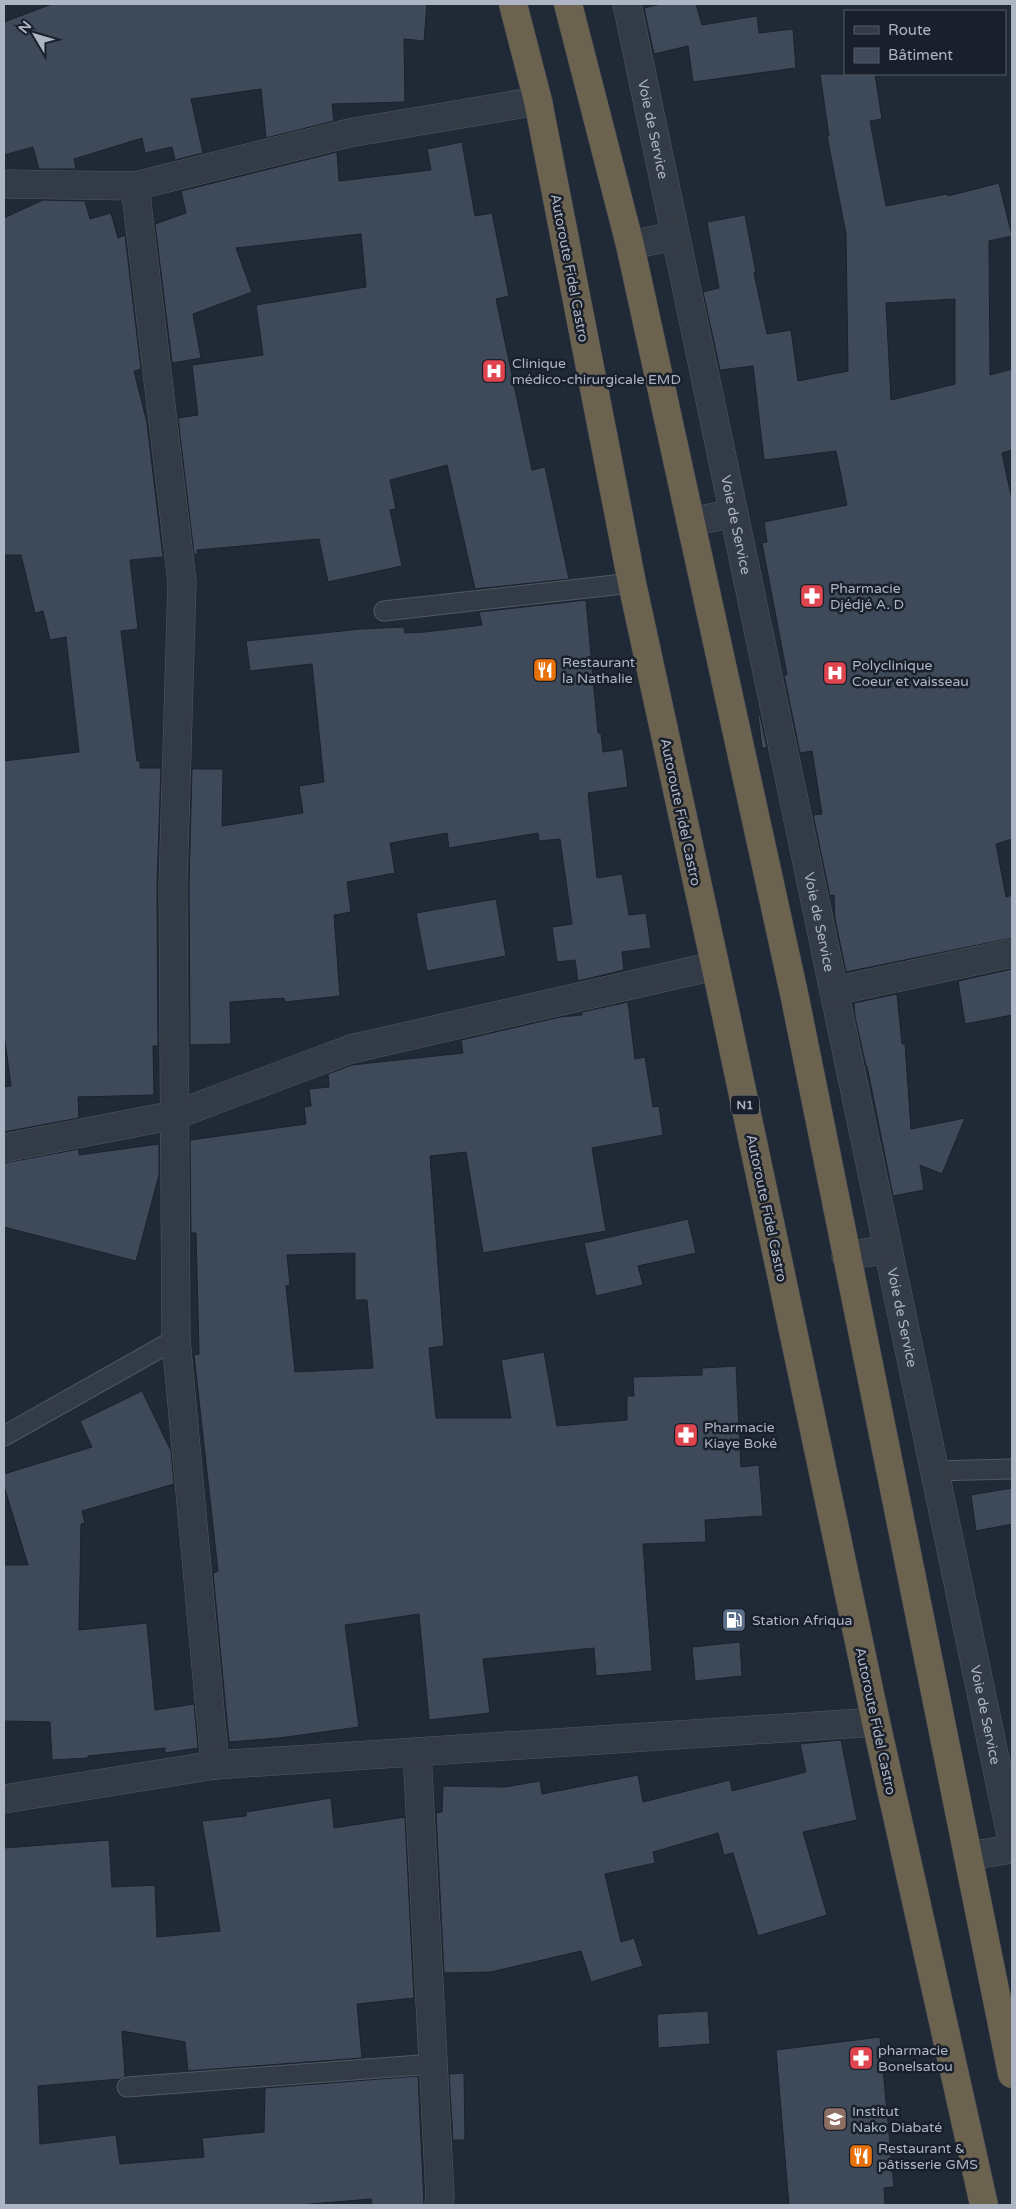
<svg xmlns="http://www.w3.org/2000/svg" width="1016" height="2209" font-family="'Varela Round',sans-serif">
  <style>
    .building { fill: #3e4959; stroke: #1b222d; fill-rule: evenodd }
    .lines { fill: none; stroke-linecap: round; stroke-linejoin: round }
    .lane-casing { stroke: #505865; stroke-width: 21 }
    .street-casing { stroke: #505865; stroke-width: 29 }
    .highway-casing { stroke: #3e4551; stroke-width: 29 }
    .lane { stroke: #333b46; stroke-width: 19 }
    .street { stroke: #333b46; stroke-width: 28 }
    .highway { stroke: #6c6250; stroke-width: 28 }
    .labels { text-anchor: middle; stroke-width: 5; stroke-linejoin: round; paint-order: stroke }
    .shield { fill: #19202b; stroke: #818896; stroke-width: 1 }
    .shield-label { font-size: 12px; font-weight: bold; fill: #adb5c4 }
    .street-label { font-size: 14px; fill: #adb5c4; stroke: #19202b }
    .poi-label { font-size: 14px; fill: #adb5c4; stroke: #19202b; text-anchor: start }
  </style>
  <rect width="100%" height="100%" fill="#202936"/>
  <g class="building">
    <path d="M52,4H427L424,41L404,39L405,102L332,104L334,121L266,138L261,89L191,99L203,153L175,160L172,147L145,153L142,138L74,159L76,169H39L33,147L4,155V22Z"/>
    <path d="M661,4H696L702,25L757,16L759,33L793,29L796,68L693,82L688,46L654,54L644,8Z"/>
    <path d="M820,74H875L882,119L870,121L886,206L947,194L948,196L999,183L1012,236L989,241L990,375L1012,369V450L1002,453L1012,500V839L996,844L1006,897L1012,895V938L846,972L835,919L834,895L830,896L813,815L822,814L812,751L800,753L784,675H787L762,543L767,542L764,522L847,505L836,451L764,460L753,366L720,370L703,292L719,288L707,222L745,215L756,273H754L767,334L791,330L798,381L848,371L846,234L827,136H829ZM955,299V384L891,400L886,303Z"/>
    <path d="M462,142L475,216L492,213L509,296L496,299L532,470L545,467L569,579L475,589L447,465L390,480L396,509L390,510L402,566L328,582L319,539L197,550L198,554H194L178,418L198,415L192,365L263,355L256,305L366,287L361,234L236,248L252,292L193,314L201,358L172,363L155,224L186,213L181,191L337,152L339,181L431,170L427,149Z"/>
    <path d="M43,200L85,201L90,219L111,213L118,238L125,235L141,369L134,371L147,423L163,557L130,560L138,629L121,631L137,761H140V768H161L157,885L158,1046H153L154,1095L78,1097L79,1118L4,1132V1087L11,1086L4,1034V761L79,752L66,637L50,640L43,611L35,613L21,555H4V218Z"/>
    <path d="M586,600L598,733H601L603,752L623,749L628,787L588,793L597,878L622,874L629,915L646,913L651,948L622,952L624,970L578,981L575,960L557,962L552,927L572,924L560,839L539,841L538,833L449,848L447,833L390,843L395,873L347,882L351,912L334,915L340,996L285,1002L284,998L230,1002L231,1044L190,1045L189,885L192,769H223L222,826L303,813L299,786L324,782L312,664L250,671L246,641L361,629L404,627L405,633L425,632L482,625L479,612Z"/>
    <path d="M758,715H760L767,748H762Z"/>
    <path d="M496,899L506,956L427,971L416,913Z"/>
    <path d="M1012,969V1015L965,1024L958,981Z"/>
    <path d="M897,994L902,1044H905L911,1129L965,1118L942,1174L920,1165L924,1190L893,1196L867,1066H866L855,1017L854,1003Z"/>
    <path d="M628,1002L635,1059L645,1057L653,1107L659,1106L663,1135L592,1148L606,1231L483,1253L466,1152L430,1156L444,1346L429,1348L436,1418H511L501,1360L544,1352L557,1426L627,1420V1396H634L633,1377L702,1375V1368L736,1366L741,1467L759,1465L763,1516L705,1520L706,1542L643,1544L652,1671L596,1676L594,1648L483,1659L490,1713L429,1720L419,1614L345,1625L359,1727L279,1738L229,1742L213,1573L218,1571L194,1355L199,1354L196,1233H191L190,1140L306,1124L304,1107L311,1106L309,1089L329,1087L328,1074L352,1065L463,1053L461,1040L560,1017L582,1015V1012ZM355,1253V1300H367L373,1368L295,1372L286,1286L290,1285L287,1255Z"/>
    <path d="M159,1144V1175L136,1261L4,1227V1163L79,1149V1155Z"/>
    <path d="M688,1219L696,1253L638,1266L643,1285L596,1296L584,1243Z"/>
    <path d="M142,1391L171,1451L174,1484L82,1511L85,1523L81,1524L79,1630L147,1623L155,1710L194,1704L198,1748L165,1753V1748L88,1756V1758L52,1760L50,1722L4,1721V1565H28L4,1486V1474L92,1447L80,1421Z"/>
    <path d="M1012,1488V1524L976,1531L971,1495Z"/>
    <path d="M740,1642L742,1676L695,1681L692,1647Z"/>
    <path d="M841,1740L857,1820L803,1832L827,1915L758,1936L733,1853L724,1855L718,1833L653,1852L655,1863L605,1874L621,1942L634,1938L643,1966L591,1982L581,1951L491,1972L444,1973L436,1813L442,1812L443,1786L505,1787L540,1781L542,1794L638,1775L643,1802L730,1780L732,1791L806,1772L800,1744Z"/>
    <path d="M331,1798L334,1828L405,1817L414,1998L357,2004L362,2058L188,2071L185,2042L122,2031L125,2076L120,2079L38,2086L40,2144L116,2135L120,2164L204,2157L202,2138L264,2132L265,2088L418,2076L424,2205H372L371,2199L298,2205H4V1848L109,1840L112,1887L155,1885L157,1937L220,1931L202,1821L246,1816V1812Z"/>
    <path d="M708,2011L710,2044L658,2048L657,2014Z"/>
    <path d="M880,2037L894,2187L884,2188L885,2205H789L776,2050Z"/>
    <path d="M464,2073L465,2140H453L449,2074Z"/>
  </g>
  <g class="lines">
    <defs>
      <g id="lane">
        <path d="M384,611L632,583"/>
        <path d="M4,1436L176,1339"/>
        <path d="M935,1471L1012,1469"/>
        <path d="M127,2087L433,2064"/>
      </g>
      <g id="street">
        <path id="s1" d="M627,4L1012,1840"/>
        <path d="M4,184L135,186"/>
        <path d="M630,245L675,236"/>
        <path d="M691,522L734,513"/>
        <path d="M834,991L1012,953"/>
        <path d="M4,1148L175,1115L351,1049L714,966"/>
        <path d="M846,1256L888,1249"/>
        <path d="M417,1752L440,2195L439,2205"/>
        <path d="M215,1765L176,1339L173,885L182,582L135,186L349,133L538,101"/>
        <path d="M4,1799L215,1765L876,1722"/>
        <path d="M968,1856L1012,1849"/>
      </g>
      <g id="highway">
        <path d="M513,4L538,101L632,583L726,1015L876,1722L984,2205"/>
        <path d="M568,4L630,245L795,998L1012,2074"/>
      </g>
    </defs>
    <use href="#lane" class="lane-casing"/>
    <use href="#street" class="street-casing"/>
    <use href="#highway" class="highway-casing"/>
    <use href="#lane" class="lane"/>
    <use href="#street" class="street"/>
    <use href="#highway" class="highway"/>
  </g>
  <defs>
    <symbol id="hospital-square" viewBox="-11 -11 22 22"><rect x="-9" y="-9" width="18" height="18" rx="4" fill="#e0444e" stroke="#19202b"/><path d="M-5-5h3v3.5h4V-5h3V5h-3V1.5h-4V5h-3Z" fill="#fff"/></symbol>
    <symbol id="pharmacy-square" viewBox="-11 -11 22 22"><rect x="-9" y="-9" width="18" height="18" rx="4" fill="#e0444e" stroke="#19202b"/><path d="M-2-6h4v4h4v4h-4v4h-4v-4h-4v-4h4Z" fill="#fff"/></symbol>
    <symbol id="restaurant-square" viewBox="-11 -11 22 22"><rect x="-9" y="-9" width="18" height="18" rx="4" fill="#e8710a" stroke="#19202b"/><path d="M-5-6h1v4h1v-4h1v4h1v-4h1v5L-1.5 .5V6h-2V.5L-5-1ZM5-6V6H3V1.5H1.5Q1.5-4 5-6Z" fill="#fff"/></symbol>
    <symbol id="fuel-square" viewBox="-11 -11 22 22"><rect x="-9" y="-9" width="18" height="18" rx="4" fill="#5c6f8a" stroke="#19202b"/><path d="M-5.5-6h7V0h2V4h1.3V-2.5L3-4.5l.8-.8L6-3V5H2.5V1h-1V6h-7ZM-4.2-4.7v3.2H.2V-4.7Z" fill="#fff"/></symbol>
    <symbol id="university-square" viewBox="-11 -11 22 22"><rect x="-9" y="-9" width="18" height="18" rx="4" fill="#8d6e63" stroke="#19202b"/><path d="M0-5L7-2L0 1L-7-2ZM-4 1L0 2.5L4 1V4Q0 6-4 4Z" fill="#fff"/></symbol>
  </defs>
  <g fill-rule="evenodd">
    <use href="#hospital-square" x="480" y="357" width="28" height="28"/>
    <use href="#pharmacy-square" x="798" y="582" width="28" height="28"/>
    <use href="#restaurant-square" x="531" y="656" width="28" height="28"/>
    <use href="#hospital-square" x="821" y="659" width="28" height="28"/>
    <use href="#pharmacy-square" x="672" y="1421" width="28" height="28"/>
    <use href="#fuel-square" x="720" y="1606" width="28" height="28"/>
    <use href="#pharmacy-square" x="847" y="2044" width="28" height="28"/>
    <use href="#university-square" x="821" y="2105" width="28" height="28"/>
    <use href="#restaurant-square" x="847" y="2142" width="28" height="28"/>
  </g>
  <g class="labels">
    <rect class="shield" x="731" y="1095.5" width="28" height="19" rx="4"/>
    <g class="shield-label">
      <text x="745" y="1109">N1</text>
    </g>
    <g class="street-label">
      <text dy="5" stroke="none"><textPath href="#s1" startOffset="128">Voie de Service</textPath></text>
      <text transform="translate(570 268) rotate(79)" y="5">Autoroute Fidel Castro</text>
      <text dy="5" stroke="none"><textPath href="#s1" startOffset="532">Voie de Service</textPath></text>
      <text transform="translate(681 812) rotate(78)" y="5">Autoroute Fidel Castro</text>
      <text dy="5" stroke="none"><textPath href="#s1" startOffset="938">Voie de Service</textPath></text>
      <text transform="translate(767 1208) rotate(78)" y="5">Autoroute Fidel Castro</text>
      <text dy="5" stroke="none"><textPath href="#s1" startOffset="1342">Voie de Service</textPath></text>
      <text dy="5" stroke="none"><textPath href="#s1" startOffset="1748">Voie de Service</textPath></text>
      <text transform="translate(876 1721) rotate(78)" y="5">Autoroute Fidel Castro</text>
    </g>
    <g class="poi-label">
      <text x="512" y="368">Clinique<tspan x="512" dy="16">médico-chirurgicale EMD</tspan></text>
      <text x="830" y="593">Pharmacie<tspan x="830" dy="16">Djédjé A. D</tspan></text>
      <text x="562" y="667">Restaurant<tspan x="562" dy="16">la Nathalie</tspan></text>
      <text x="852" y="670">Polyclinique<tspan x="852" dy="16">Coeur et vaisseau</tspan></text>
      <text x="704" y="1432">Pharmacie<tspan x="704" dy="16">Kiaye Boké</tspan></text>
      <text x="752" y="1625">Station Afriqua</text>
      <text x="878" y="2055">pharmacie<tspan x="878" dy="16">Bonelsatou</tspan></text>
      <text x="852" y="2116">Institut<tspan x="852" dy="16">Nako Diabaté</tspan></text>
      <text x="878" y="2153">Restaurant &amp;<tspan x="878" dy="16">pâtisserie GMS</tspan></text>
    </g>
  </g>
  <rect width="1016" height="2209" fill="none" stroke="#adb5c4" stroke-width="10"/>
  <rect x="844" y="10" width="162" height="65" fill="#19202b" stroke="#545c68"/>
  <rect x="854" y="26" width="25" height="8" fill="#333b46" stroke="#545c68"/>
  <text x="888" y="35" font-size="15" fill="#adb5c4">Route</text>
  <rect x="854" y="48" width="25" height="15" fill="#3e4959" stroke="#545c68"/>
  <text x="888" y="60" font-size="15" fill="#adb5c4">Bâtiment</text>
  <g transform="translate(35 35) rotate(308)" stroke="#19202b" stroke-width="4" paint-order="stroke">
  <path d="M0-4L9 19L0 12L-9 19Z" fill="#adb5c4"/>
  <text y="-8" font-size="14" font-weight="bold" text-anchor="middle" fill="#adb5c4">N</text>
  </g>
</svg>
